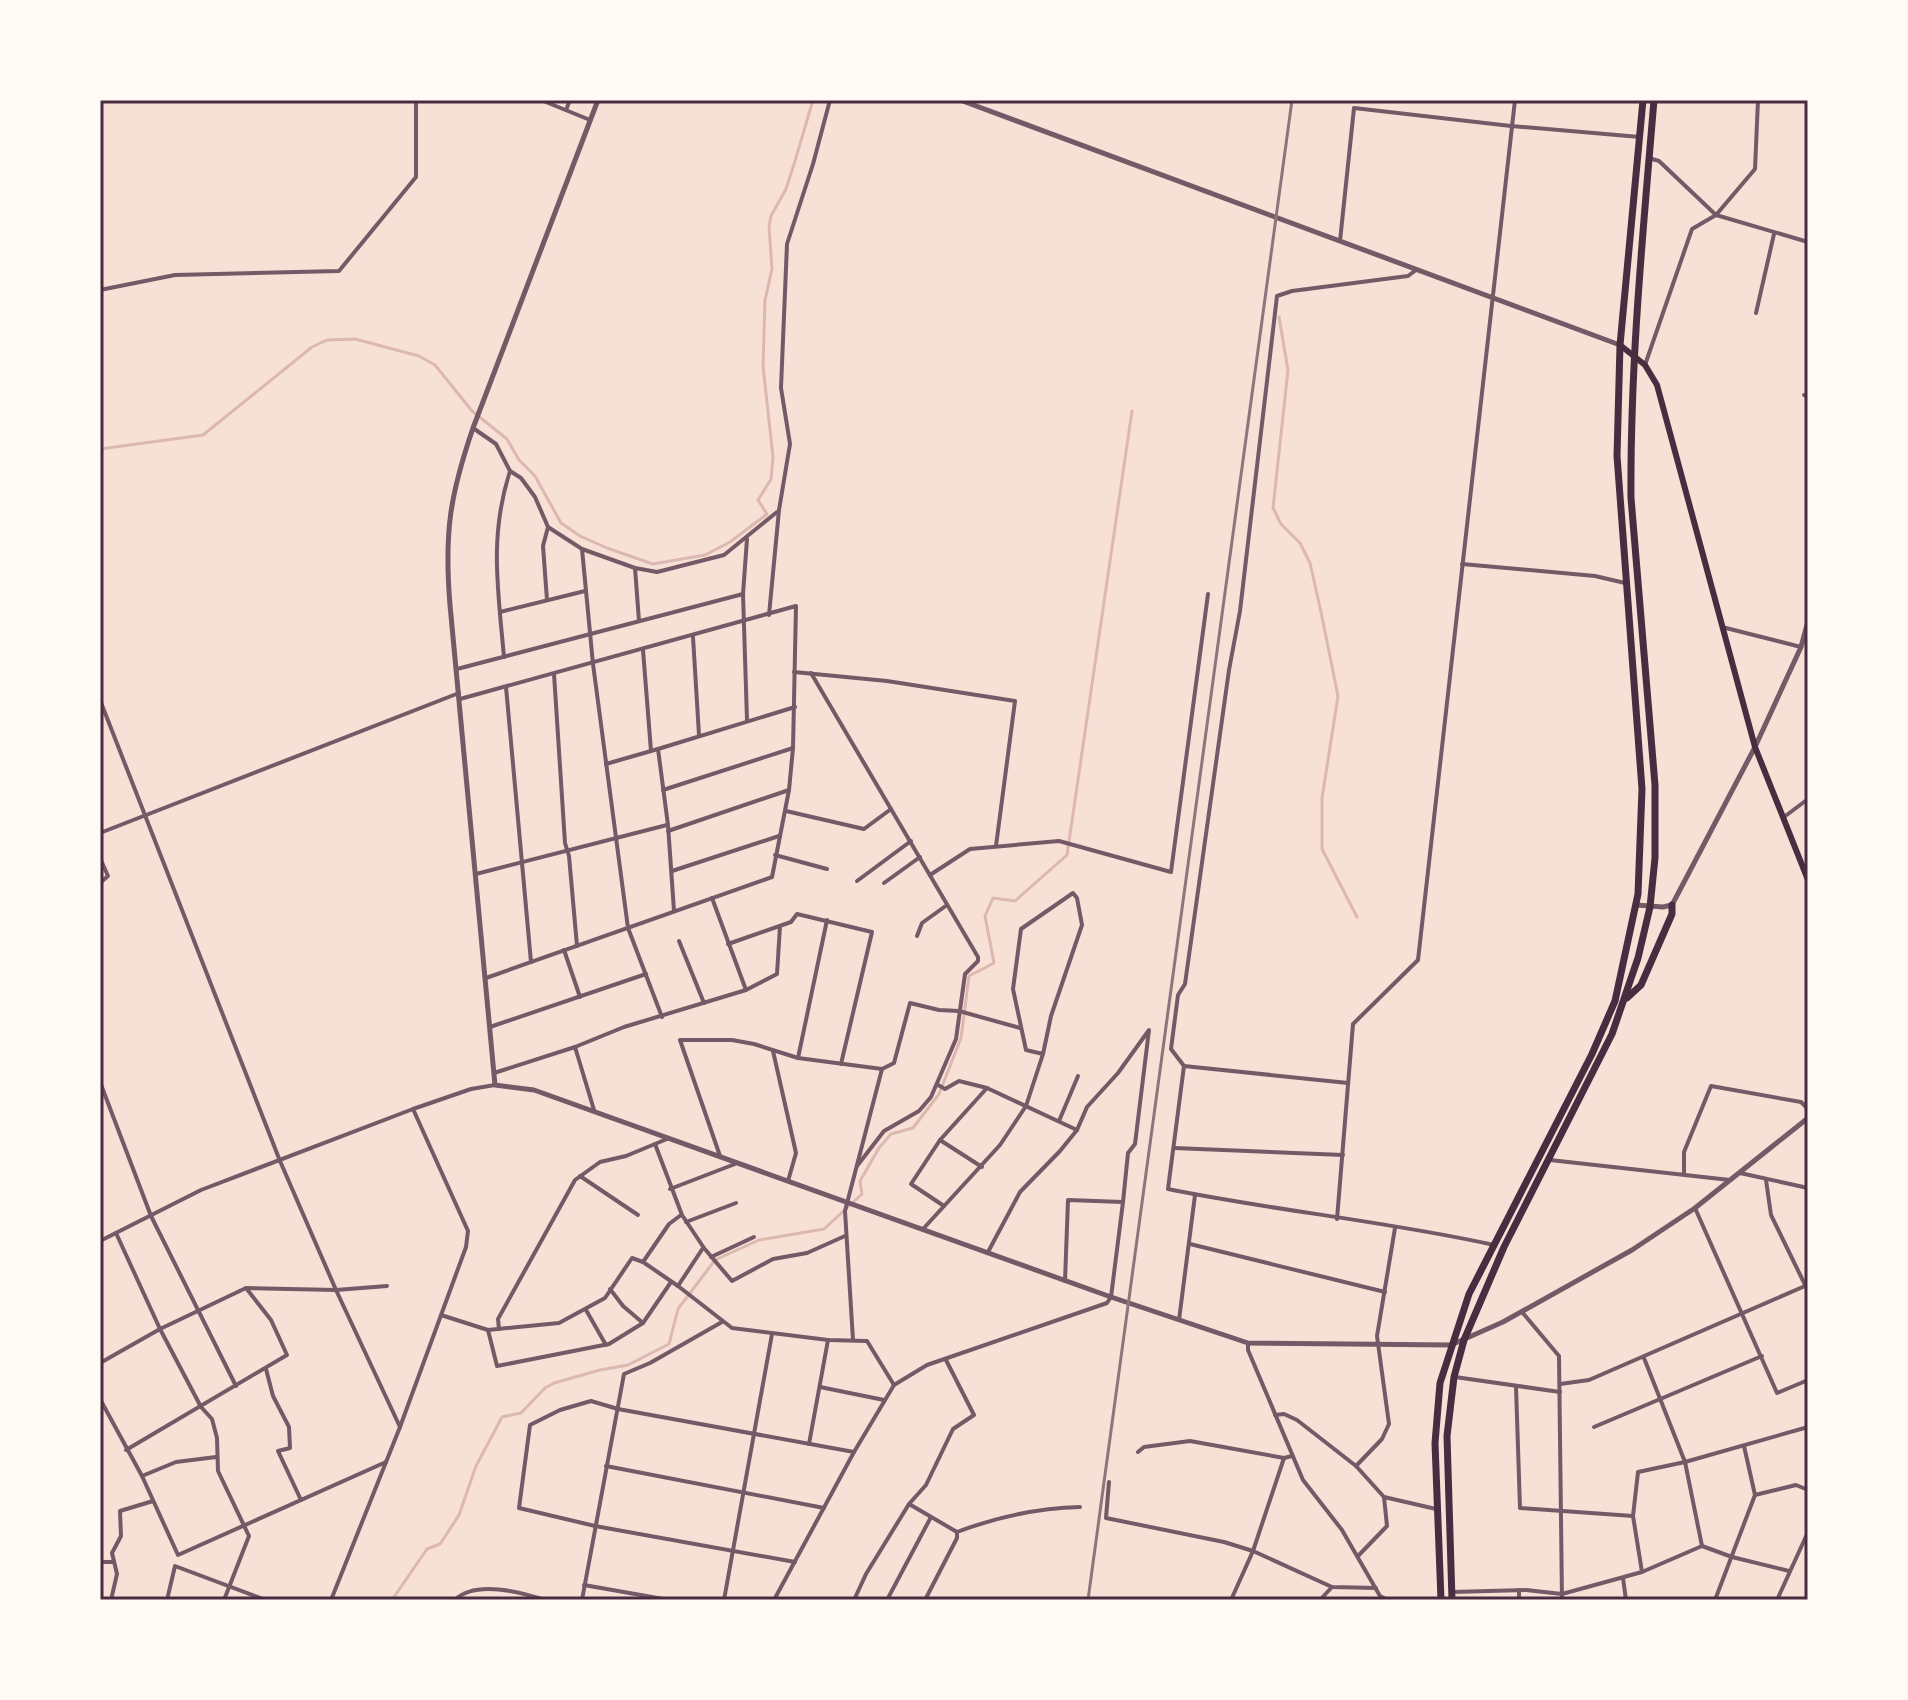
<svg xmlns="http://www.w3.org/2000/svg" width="1908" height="1700" font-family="Signika,sans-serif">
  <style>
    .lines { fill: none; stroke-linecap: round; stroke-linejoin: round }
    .stream { stroke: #dcb8b0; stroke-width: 3 }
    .minor { stroke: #755966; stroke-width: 4 }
    .tertiary { stroke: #755966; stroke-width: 5 }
    .secondary { stroke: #4a2c40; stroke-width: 6 }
    .trunk { stroke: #4a2c40; stroke-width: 7 }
    .rail { stroke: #8f747c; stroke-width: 3 }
    .neatline { fill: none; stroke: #4a2c40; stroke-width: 3 }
  </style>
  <rect width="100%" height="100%" fill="#f7e1d7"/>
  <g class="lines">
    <g class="stream">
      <path d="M1279,317L1288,370L1273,508L1281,524L1300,543L1310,563L1321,612L1338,696L1322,798V849L1357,917"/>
      <path d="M100,449L203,435L312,347L327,340L355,339L419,356L435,365L472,411L507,439L519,460L535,476L561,523L580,536L607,548L653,564L705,555L730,542L767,514L758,500L771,479L773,457L763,366L765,300L772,269L769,227L771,216L786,189L795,161L813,100"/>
      <path d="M392,1600L427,1549L440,1544L459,1515L476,1466L502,1417L521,1413L545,1388L554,1383L600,1370L628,1365L669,1344L678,1309L715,1260L759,1240L824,1229L862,1194L860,1181L879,1148L891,1134L913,1128L939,1094L961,1038L969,976L994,963L985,916L993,898L1015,901L1067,855L1132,411"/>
    </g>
    <g class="minor">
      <path d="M541,100L590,120"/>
      <path d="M566,110L570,100"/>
      <path d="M1649,158L1659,161L1716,215L1808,242"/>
      <path d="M1340,241L1354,108L1511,126L1640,137"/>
      <path d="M1416,270L1408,276L1292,291L1277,296L1240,611L1229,670L1185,984L1178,995L1171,1049L1184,1066L1168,1189C1276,1211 1386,1221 1494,1245"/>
      <path d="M100,290L175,275L339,271L416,177V100"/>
      <path d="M1756,313L1774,234"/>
      <path d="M1645,365L1692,229L1716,215L1755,169L1758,100"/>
      <path d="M1804,395L1808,397"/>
      <path d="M473,428L496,444L510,471L521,478L535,497L548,527L582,549L635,568L657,572L724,555L777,512"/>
      <path d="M747,539L743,594L747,720"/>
      <path d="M582,549L593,664L628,928L662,1017"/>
      <path d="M1462,564L1595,576L1625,583"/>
      <path d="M635,568L639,621"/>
      <path d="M547,600L543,546L548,527"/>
      <path d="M500,612L585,591"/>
      <path d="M769,615L779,510L790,444L781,388L787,244L813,164L830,100"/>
      <path d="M1722,627L1801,647"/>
      <path d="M693,637L699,735"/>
      <path d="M643,650L651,751"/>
      <path d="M504,657C498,590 489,536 510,471"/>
      <path d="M457,669L743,594"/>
      <path d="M794,672L887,681L1015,701L996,846"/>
      <path d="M811,673L978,957V961L965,974L956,1039L931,1097L919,1111L884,1131L857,1166"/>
      <path d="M554,674L565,843L569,856L577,946"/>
      <path d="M506,687L531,962"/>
      <path d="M460,699L796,606L793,748L789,790L772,877L486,978"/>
      <path d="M100,700L280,1161L336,1290L400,1427"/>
      <path d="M606,764L658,749"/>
      <path d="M663,790L793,748"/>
      <path d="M786,811L864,829L891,809"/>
      <path d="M1784,817L1808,799"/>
      <path d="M668,831L789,790"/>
      <path d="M100,833L459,693"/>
      <path d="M775,855L827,869"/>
      <path d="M100,858L108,876L100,883"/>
      <path d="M672,871L779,836"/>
      <path d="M476,874L667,825"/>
      <path d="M930,875L970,849L1059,841L1171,872L1208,594"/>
      <path d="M857,881L911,841"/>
      <path d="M884,883L920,857"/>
      <path d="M712,898L746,990"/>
      <path d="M674,911L668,825L658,749L795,707"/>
      <path d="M917,936L922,923L947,905"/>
      <path d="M679,941L704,1003"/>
      <path d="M728,944L791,922L797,914L872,932L841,1064"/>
      <path d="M564,950L580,997"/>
      <path d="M490,1027L646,974"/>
      <path d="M575,1047L594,1110"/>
      <path d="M773,1051L796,1153L788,1181"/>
      <path d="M798,1058L827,920"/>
      <path d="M1184,1066L1348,1083"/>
      <path d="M494,1073L575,1047L624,1027L746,990L777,974L780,926"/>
      <path d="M100,1082L151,1216L236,1386"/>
      <path d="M938,1085L945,1089L959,1081L987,1088L1077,1130L1060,1151L1020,1192L988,1252"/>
      <path d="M1059,1121L1078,1076"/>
      <path d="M1077,1130L1087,1107L1118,1073L1149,1030L1135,1144L1128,1153L1123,1202"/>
      <path d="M940,1140L982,1167"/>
      <path d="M655,1144L682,1215L704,1248L732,1281L773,1259L807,1253L845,1236"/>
      <path d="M1174,1148L1343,1155"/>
      <path d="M720,1156L680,1040H732L754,1044L798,1058L882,1069L894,1063L910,1003L939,1010L959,1011L1020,1028"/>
      <path d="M1550,1160L1730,1180"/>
      <path d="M1684,1173V1152L1711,1086L1801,1102L1808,1109"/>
      <path d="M1740,1173L1808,1188"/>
      <path d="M580,1176L638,1215"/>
      <path d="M1766,1180L1771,1215L1808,1291"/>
      <path d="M670,1189L735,1164"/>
      <path d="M944,1206L911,1184L940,1140L987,1088"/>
      <path d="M1695,1208L1777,1393L1808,1380"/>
      <path d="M1337,1219L1353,1024L1418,960L1515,100"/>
      <path d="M686,1222L736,1203"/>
      <path d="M923,1229L1000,1145L1026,1106L1043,1054L1051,1016L1082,925L1077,898L1073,893L1021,929L1013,989L1026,1050L1043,1054"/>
      <path d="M116,1233L160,1329L201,1407L212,1419L217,1438L218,1471L249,1536L224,1600"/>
      <path d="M100,1241L201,1190L413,1109L471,1089L495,1085"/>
      <path d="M1190,1244L1385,1292"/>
      <path d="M711,1257L754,1237"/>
      <path d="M643,1262L669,1224L681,1215"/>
      <path d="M678,1286L703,1248"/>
      <path d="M610,1289L623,1306L643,1323"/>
      <path d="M586,1310L606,1345"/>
      <path d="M1522,1312L1559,1356L1562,1600"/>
      <path d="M441,1315L488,1330L559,1323L605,1298L632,1258L643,1262L678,1286L732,1328L828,1340L867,1341L894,1385"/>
      <path d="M1179,1320L1195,1195"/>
      <path d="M499,1329L498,1319L575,1180L600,1162L626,1156L667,1139"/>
      <path d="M488,1330L497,1366L609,1344L643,1323L671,1282"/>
      <path d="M853,1340L845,1211L882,1069"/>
      <path d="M1248,1343V1350L1303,1480L1342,1530L1380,1596L1388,1600"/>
      <path d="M1644,1358L1685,1462L1702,1546"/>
      <path d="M100,1363L160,1329L246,1288L336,1290L387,1286"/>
      <path d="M266,1369L273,1396L289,1427L290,1448L278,1451L301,1500"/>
      <path d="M1455,1377L1560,1392"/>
      <path d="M1560,1384L1589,1380L1805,1286"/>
      <path d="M820,1387L884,1400"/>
      <path d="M1516,1387L1520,1508L1633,1516L1642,1572"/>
      <path d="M100,1399L142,1476L178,1555L386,1462"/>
      <path d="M1275,1415L1284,1414L1297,1420L1356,1466L1384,1497L1387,1526L1358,1556"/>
      <path d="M1594,1427L1762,1356"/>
      <path d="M809,1444L828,1340"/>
      <path d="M126,1450L287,1355L271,1320L246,1288"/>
      <path d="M1138,1452L1144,1447L1190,1441L1284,1458L1292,1456"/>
      <path d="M606,1466L824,1508"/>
      <path d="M1356,1466L1382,1439L1389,1424L1377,1336L1395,1228"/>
      <path d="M142,1476L176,1462L216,1457"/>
      <path d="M1109,1482L1106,1518L1224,1542L1253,1551L1332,1587L1376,1588"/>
      <path d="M1755,1495L1796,1485L1808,1490"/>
      <path d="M1384,1497L1436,1509"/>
      <path d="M909,1504L957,1532"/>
      <path d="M1633,1516L1638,1472L1685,1462L1808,1427"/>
      <path d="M957,1532C997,1517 1038,1508 1080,1507"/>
      <path d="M100,1562H114"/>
      <path d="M795,1562L595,1526L519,1508L530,1425L560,1410L591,1401L618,1409L854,1452"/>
      <path d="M1623,1578L1626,1600"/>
      <path d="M584,1585L669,1600"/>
      <path d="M1519,1590V1600"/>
      <path d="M1452,1592L1526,1590L1562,1594L1642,1572L1702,1546L1732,1557L1789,1571"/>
      <path d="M111,1600L117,1574L112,1553L121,1536L120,1511L153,1501"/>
      <path d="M167,1600L175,1566L266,1600"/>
      <path d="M331,1600L400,1427L466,1247L468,1231L413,1109"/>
      <path d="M455,1600C475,1580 521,1592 545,1600"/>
      <path d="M582,1600L624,1374L650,1363L722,1322"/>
      <path d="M724,1600L772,1334"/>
      <path d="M774,1600L854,1452L894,1385L927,1365L1107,1303L1111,1297L1123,1202L1068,1200L1065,1281"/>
      <path d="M854,1600L866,1574L909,1504L926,1485L953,1429L974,1415L946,1360"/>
      <path d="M887,1600L931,1517"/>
      <path d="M925,1600L957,1538V1532"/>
      <path d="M1231,1600L1253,1551L1284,1458"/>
      <path d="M1320,1600L1332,1587"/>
      <path d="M1715,1600L1755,1495L1744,1446"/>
      <path d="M1777,1600L1808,1532"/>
    </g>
    <g class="tertiary">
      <path d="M598,100L473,428C450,495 444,533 450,605L495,1085L534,1090L1111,1297L1248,1343L1451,1345L1503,1322L1632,1250L1695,1208L1808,1118"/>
      <path d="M960,100L1620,345"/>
      <path d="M1636,905L1663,907L1672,905L1755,747L1801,647L1808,621"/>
    </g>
    <path class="secondary" d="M1620,345L1645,365L1657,385L1755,747L1808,880"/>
    <g class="trunk">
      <path d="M1627,998L1641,985L1672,914V905"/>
      <path d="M1441,1600L1435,1443L1440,1383L1469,1294L1592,1054L1615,1001L1638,894L1642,789L1617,456L1620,345L1643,100"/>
      <path d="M1452,1600L1447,1436L1454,1377L1464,1340L1504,1247L1612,1034L1638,958L1650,907L1655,858V785L1631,498C1630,365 1643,232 1654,100"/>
    </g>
    <path class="rail" d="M1088,1600L1292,100"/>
  </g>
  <rect width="1908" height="1700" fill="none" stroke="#fffaf5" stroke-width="204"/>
  <rect x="102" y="102" width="1704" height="1496" class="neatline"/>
</svg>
